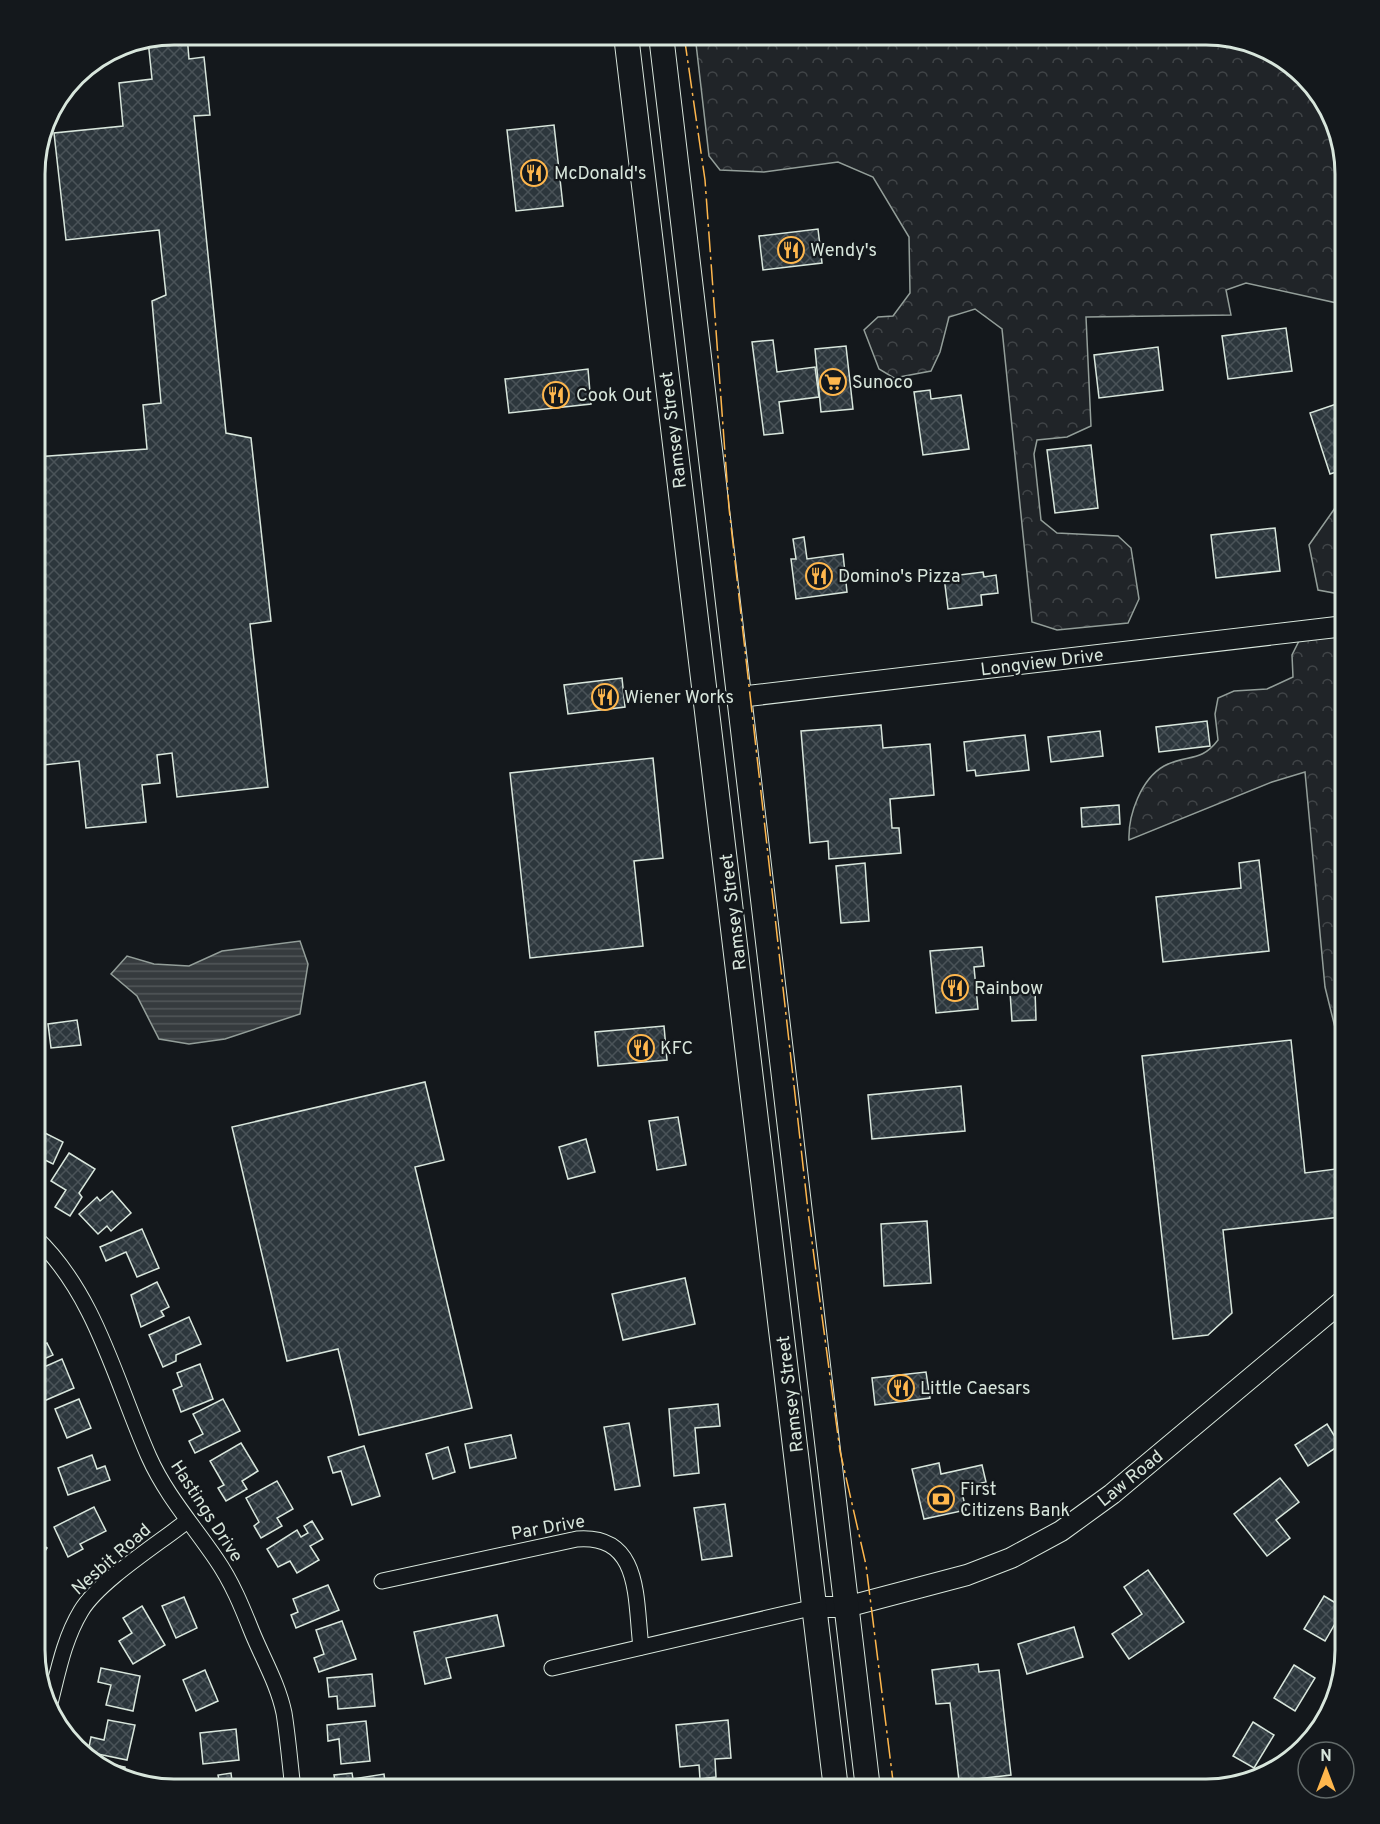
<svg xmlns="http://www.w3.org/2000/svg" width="1380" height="1824" font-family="Overpass,sans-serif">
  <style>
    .forest { fill: url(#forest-crowns); stroke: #939e99; stroke-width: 1.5 }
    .water { fill: url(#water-rules); stroke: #939e99; stroke-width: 1.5 }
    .building { fill: url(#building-cross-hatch); stroke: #d8e6dc; stroke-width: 1.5 }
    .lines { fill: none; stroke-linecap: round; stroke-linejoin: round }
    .minor-casing { stroke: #d8e6dc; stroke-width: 17 }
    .tertiary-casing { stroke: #d8e6dc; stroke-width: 22 }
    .primary-casing { stroke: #d8e6dc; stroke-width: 26 }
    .minor { stroke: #14181c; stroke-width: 15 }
    .tertiary { stroke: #14181c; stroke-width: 20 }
    .primary { stroke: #14181c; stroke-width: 24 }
    .power { stroke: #ffb74d; stroke-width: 1.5; stroke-dasharray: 21 4.5 3 4.5; stroke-linecap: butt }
    .labels { text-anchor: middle; stroke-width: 4.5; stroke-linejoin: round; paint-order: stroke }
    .poi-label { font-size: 18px; fill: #d8e6dc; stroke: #14181c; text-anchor: start }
    .street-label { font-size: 18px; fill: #d8e6dc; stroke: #14181c }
    .rim { fill: none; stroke: #d8e6dc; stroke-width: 3 }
  </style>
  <defs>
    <pattern id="forest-crowns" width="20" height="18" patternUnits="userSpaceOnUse" patternTransform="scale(1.5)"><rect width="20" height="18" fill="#202428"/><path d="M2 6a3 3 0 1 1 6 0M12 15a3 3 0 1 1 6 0" fill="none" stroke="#404447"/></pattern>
    <pattern id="water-rules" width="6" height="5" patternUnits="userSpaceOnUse" patternTransform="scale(1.5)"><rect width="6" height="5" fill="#363b3e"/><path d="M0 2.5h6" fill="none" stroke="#525759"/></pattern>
    <pattern id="building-cross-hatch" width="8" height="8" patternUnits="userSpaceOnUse" patternTransform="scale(1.5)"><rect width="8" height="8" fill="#2c363c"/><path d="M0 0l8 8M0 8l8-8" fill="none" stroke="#4a5358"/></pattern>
  </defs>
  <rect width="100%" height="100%" fill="#14181c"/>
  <g class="forest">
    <path d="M695,35H1215L1276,53L1322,97L1345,174V314L1341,304L1246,283L1226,290L1231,315L1086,317L1091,426L1067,437L1037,440L1034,454L1041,520L1057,533L1118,536L1131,548L1139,599L1128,623L1057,630L1032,622L1002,329L975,309L949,317L940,352L931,371L894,378L879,369L864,330L878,317L893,316L910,293L909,237L873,177L838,162L764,172L720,170L709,156Z"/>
    <path d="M1345,505V595L1318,590L1309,545L1335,508Z"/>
    <path d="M1345,635V1068L1325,987L1305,772L1272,782L1129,840C1128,815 1141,779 1164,766C1186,754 1201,763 1218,740L1215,714L1218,698L1234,691L1267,689L1293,677L1292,655L1300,639Z"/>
  </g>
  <path class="water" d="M300,941L308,964L300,1014L225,1039L189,1044L159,1039L137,996L111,974L127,956L154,964L189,966L222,951Z"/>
  <g class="building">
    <path d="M174,34L187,35L189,59L204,57L210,115L194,116L226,433L251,438L271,621L250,624L268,787L177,797L172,753L157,755L160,783L142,785L146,822L86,828L79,761L35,766V457L147,449L143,405L161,403L152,301L166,295L159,230L66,240L54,133L123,126L119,83L152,79L148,40Z"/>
    <path d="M554,125L563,206L516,211L507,130Z"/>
    <path d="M818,229L822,263L763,270L759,236Z"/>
    <path d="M1286,328L1292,371L1228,379L1222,336Z"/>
    <path d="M773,340L777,372L815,367L819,397L779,402L783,433L764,435L752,342Z"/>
    <path d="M846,346L853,409L821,412L815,349Z"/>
    <path d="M1158,347L1163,390L1099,398L1094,355Z"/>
    <path d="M588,369L591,404L509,413L505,379Z"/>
    <path d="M930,390L931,399L961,395L969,449L923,455L914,392Z"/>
    <path d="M1345,401V469L1330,474L1310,413Z"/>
    <path d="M1091,445L1098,508L1055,513L1047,450Z"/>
    <path d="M1275,528L1280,571L1216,578L1211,535Z"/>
    <path d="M804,537L807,559L843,554L847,592L796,599L791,559H796L793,539Z"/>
    <path d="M983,572L984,577L996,575L998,593L981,595L982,605L948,609L944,577Z"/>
    <path d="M622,678L625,707L568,714L564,685Z"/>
    <path d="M1207,721L1210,746L1159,752L1156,727Z"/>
    <path d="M881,725L883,748L930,744L934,795L890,799L892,828H899L901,853L829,859L828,841L810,843L801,731Z"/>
    <path d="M1100,731L1103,756L1051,762L1048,737Z"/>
    <path d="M1025,735L1029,770L976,776L975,770L967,771L964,742Z"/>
    <path d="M653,758L663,858L634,861L643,946L530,958L510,773Z"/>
    <path d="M1119,805L1120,824L1082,827L1081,808Z"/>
    <path d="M1259,860L1269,951L1163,962L1156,897L1241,888L1239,863Z"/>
    <path d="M865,863L869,921L841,923L836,866Z"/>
    <path d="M982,947L984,966L974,967L978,1009L936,1013L930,951Z"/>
    <path d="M1035,990L1036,1020L1012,1021L1010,992Z"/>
    <path d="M77,1020L81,1045L51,1048L48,1024Z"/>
    <path d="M664,1026L667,1060L598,1066L595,1032Z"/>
    <path d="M1291,1040L1305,1173L1336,1169L1341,1217L1223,1230L1232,1313L1208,1335L1173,1339L1142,1056Z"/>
    <path d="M425,1082L444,1160L415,1167L472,1408L359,1435L338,1349L287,1361L232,1127Z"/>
    <path d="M961,1086L965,1131L872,1139L868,1095Z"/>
    <path d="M678,1117L686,1165L657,1170L649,1121Z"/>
    <path d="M35,1128L63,1142L53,1164L35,1155Z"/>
    <path d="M586,1139L595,1172L568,1179L559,1147Z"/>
    <path d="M69,1153L95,1169L79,1193L82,1197L70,1216L55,1207L66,1190L51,1181Z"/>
    <path d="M112,1191L131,1213L111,1231L107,1226L98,1234L79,1214L97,1197L100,1201Z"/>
    <path d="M927,1221L931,1283L884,1286L881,1224Z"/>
    <path d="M142,1229L159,1268L137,1277L126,1252L106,1261L100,1247Z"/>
    <path d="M685,1278L695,1324L623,1340L612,1294Z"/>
    <path d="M157,1282L169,1307L161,1311L164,1316L141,1327L131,1295Z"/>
    <path d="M39,1315L45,1328L35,1332V1317Z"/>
    <path d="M189,1317L201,1344L176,1355V1361L163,1367L149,1335Z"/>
    <path d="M47,1343L53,1355L35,1363V1348Z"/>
    <path d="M62,1359L74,1388L44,1401L35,1380V1371Z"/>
    <path d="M200,1364L213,1399L181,1412L173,1390L182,1386L177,1373Z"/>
    <path d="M926,1372L930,1398L875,1405L872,1378Z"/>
    <path d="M1345,1381V1405L1335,1388Z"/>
    <path d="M79,1399L91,1428L67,1438L55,1409Z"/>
    <path d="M223,1399L240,1431L195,1453L189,1441L203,1434L193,1414Z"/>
    <path d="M718,1404L720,1426L695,1428L699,1473L674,1476L669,1409Z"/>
    <path d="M629,1423L640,1486L615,1490L604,1427Z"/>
    <path d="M1327,1424L1340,1445L1308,1466L1295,1445Z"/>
    <path d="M511,1435L516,1458L470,1468L465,1444Z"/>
    <path d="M241,1443L258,1471L242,1481L247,1489L226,1501L218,1488L224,1485L210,1461Z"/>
    <path d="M364,1446L380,1496L352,1505L341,1471L333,1473L328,1457Z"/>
    <path d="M448,1447L455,1472L433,1479L426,1454Z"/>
    <path d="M92,1455L97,1469L105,1466L110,1480L68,1495L58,1468Z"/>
    <path d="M939,1463L941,1474L982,1465L986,1482L961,1488L966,1510L924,1519L912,1469Z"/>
    <path d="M1280,1478L1299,1502L1276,1520L1290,1538L1267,1556L1234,1514Z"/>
    <path d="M277,1481L293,1509L277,1518L282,1526L261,1538L254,1526L259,1522L246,1498Z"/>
    <path d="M725,1504L732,1556L702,1560L694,1508Z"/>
    <path d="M94,1507L106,1531L80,1544L83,1549L68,1557L54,1527Z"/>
    <path d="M312,1521L323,1539L310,1546L319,1560L297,1573L290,1561L278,1567L267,1549L297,1530L301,1537L308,1533L304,1526Z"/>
    <path d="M35,1539L47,1548L38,1562L42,1565L35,1576Z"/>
    <path d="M1148,1570L1184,1622L1129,1659L1112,1634L1142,1614L1124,1587Z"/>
    <path d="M328,1585L339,1610L296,1628L291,1615L298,1612L293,1599Z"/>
    <path d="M1324,1596L1344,1608L1325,1641L1304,1629Z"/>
    <path d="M184,1597L197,1628L176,1638L162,1606Z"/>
    <path d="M142,1606L165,1645L133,1664L119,1641L132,1633L123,1618Z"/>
    <path d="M497,1615L504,1646L446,1658L451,1678L425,1684L414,1632Z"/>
    <path d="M342,1621L356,1659L319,1672L314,1658L324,1654L316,1630Z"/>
    <path d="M1074,1627L1083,1657L1027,1674L1018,1644Z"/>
    <path d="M978,1664L979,1672L999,1670L1011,1775L959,1781L950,1703L936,1704L932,1670Z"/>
    <path d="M1294,1665L1315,1678L1295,1711L1274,1698Z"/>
    <path d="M101,1668L140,1676L133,1711L106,1705L111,1685L98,1682Z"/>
    <path d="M205,1670L218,1701L196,1711L183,1680Z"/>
    <path d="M372,1674L375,1706L338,1709L337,1696L329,1697L327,1678Z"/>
    <path d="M108,1720L135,1725L127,1760L88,1752L91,1737L104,1740Z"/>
    <path d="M728,1720L731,1758L715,1759L716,1777L700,1779L699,1765L680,1767L676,1725Z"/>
    <path d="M366,1721L370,1761L341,1764L339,1739L328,1741L327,1725Z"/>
    <path d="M1253,1722L1274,1735L1254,1768L1233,1756Z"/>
    <path d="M236,1729L239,1760L203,1764L200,1733Z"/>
    <path d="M100,1762L125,1767L124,1776L105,1771L99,1766Z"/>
    <path d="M231,1773L233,1789H202L220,1785L218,1775Z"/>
    <path d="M352,1773L353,1779L384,1774L386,1789L336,1788L334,1775Z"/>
  </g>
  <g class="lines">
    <defs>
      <g id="minor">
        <path d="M35,1237C96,1294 116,1383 149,1457C166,1495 193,1525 216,1559C232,1582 242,1607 252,1632C263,1659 278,1684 284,1713C288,1738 290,1764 293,1789"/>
        <path d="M382,1581L577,1539C642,1534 635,1600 641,1647"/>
        <path d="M552,1668L815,1607"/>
        <path d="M50,1703C58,1672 64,1639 81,1611C99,1581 158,1544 187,1521"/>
      </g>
      <g id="tertiary">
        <path d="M739,697L1345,626"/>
        <path d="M815,1607H846L967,1575L1011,1558L1061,1531L1112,1494L1345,1299"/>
      </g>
      <g id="primary">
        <path d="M626,35L836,1789"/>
        <path d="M661,35L868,1789"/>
      </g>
    </defs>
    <use href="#minor" class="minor-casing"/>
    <use href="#tertiary" class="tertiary-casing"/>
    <use href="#primary" class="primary-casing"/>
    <use href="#minor" class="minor"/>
    <use href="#tertiary" class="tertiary"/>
    <use href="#primary" class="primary"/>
    <path class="power" d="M684,35L705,180L729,508L809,1219L840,1451L866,1565L894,1789"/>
  </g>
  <defs>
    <symbol id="restaurant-ring" viewBox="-11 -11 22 22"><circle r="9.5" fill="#14181c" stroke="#ffb74d" stroke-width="1.5"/><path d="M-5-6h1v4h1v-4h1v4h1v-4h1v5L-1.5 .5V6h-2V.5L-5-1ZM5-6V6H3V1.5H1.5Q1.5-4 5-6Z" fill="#ffb74d"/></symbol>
    <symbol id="supermarket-ring" viewBox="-11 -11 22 22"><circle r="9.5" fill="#14181c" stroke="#ffb74d" stroke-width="1.5"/><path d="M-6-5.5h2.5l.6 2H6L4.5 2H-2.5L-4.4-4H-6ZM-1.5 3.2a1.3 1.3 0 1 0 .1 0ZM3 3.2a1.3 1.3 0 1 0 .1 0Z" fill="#ffb74d"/></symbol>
    <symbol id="bank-ring" viewBox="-11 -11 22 22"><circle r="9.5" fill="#14181c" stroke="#ffb74d" stroke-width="1.5"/><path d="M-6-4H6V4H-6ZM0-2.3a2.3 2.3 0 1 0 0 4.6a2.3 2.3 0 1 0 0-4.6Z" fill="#ffb74d"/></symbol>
  </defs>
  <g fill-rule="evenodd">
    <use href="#restaurant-ring" x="519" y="158" width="30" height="30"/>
    <use href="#restaurant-ring" x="776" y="235" width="30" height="30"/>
    <use href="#supermarket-ring" x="818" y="367" width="30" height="30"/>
    <use href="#restaurant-ring" x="541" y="380" width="30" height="30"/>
    <use href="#restaurant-ring" x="804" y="561" width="30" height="30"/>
    <use href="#restaurant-ring" x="590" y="682" width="30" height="30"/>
    <use href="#restaurant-ring" x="940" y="973" width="30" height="30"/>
    <use href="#restaurant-ring" x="626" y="1033" width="30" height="30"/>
    <use href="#restaurant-ring" x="886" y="1373" width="30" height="30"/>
    <use href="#bank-ring" x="926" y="1484" width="30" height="30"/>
  </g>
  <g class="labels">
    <g class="poi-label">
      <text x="554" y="179">McDonald's</text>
      <text x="810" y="256">Wendy's</text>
      <text x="852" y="388">Sunoco</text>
      <text x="576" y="401">Cook Out</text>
      <text x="838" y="582">Domino's Pizza</text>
      <text x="624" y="703">Wiener Works</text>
      <text x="974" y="994">Rainbow</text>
      <text x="660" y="1054">KFC</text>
      <text x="920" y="1394">Little Caesars</text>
      <text x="960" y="1495">First<tspan x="960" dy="21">Citizens Bank</tspan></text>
    </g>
    <g class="street-label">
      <text transform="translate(673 430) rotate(-97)" y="6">Ramsey Street</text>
      <text transform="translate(1042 662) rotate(-7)" y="6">Longview Drive</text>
      <text transform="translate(733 912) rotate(-97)" y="6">Ramsey Street</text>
      <text transform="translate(790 1394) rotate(-97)" y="6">Ramsey Street</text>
      <text transform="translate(1130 1478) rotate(-39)" y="6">Law Road</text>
      <text transform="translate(207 1511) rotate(57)" y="6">Hastings Drive</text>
      <text transform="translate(548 1527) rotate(-10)" y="6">Par Drive</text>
      <text transform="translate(111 1559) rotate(-41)" y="6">Nesbit Road</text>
    </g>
  </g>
  <path d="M0 0H1380V1824H0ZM174 45H1206A129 129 0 0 1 1335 174V1650A129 129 0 0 1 1206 1779H174A129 129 0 0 1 45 1650V174A129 129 0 0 1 174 45Z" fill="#14181c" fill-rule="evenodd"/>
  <path class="rim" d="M174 45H1206A129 129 0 0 1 1335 174V1650A129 129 0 0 1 1206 1779H174A129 129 0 0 1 45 1650V174A129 129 0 0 1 174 45Z"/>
  <g transform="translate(1326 1770)"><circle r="28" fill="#14181c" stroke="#626a69" stroke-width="1.5"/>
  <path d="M0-4.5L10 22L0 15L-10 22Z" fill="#ffb74d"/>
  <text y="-9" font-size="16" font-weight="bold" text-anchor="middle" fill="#d8e6dc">N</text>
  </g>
</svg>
